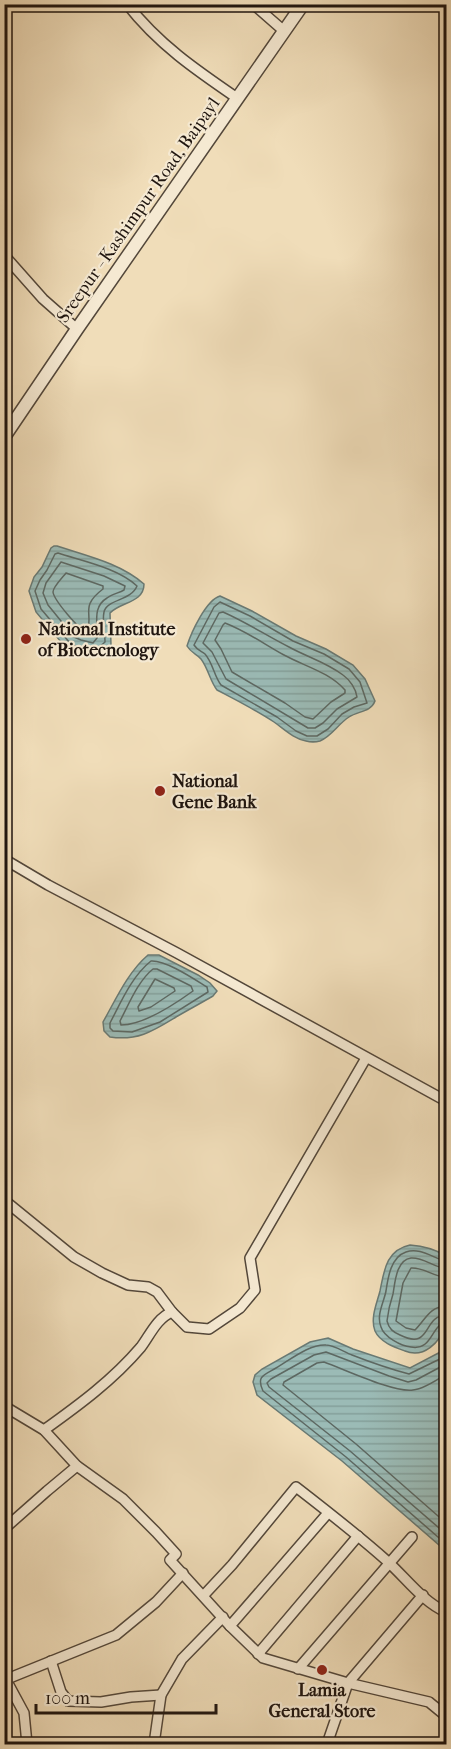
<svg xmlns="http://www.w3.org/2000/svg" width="451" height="1749" font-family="'IM FELL French Canon',serif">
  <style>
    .water { fill: url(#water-rules); stroke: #697973; stroke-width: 1.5 }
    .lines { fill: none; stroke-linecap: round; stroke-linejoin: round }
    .shore { stroke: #5d6862; stroke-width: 1.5 }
    .minor-casing { stroke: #53473a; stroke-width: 12 }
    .tertiary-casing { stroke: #53473a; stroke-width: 15 }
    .minor { stroke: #f5e9d2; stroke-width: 9 }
    .tertiary { stroke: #f5e9d2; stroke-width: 12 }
    .poi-dot { fill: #8f2418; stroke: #f5e9d2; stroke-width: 2 }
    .labels { text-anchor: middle; stroke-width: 4.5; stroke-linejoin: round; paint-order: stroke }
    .street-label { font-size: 18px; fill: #1f150f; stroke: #f5e9d2 }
    .poi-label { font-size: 18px; font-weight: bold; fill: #1f150f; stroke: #f5e9d2; text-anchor: start }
  </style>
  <defs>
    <pattern id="water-rules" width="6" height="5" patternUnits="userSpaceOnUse" patternTransform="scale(1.5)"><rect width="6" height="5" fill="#9bbbb6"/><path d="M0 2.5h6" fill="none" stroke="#85a09b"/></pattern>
  </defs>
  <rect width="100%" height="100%" fill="#f0ddb9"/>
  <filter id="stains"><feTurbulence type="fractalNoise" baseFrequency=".00333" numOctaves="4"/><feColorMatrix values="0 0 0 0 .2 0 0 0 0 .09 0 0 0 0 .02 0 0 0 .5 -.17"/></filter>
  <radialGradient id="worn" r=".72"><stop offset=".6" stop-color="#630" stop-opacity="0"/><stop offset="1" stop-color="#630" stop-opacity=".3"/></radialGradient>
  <g class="water">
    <path d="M54,546H57C87,556 120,563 144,584C144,603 120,602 110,613L111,645L98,656L91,657L76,653L66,648L36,612L29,591L34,577L42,567L51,548Z"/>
    <path d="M220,596L252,611L296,636L326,649L353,665L365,679L375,701C371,712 358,711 349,717C338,724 332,736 320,741C316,742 310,742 306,741C294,739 284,729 274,722C256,710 236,700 217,690C210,681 208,668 201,659C197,654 191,653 187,646C191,633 206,600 220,596Z"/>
    <path d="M148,955H159L198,975L210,983L217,991L213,996C201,1003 188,1010 176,1017C153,1031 138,1041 110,1037L104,1031L103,1022C116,999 128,972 148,955Z"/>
    <path d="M410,1245C424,1246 435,1249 446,1256C447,1273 446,1290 446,1307C446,1312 448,1320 446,1325C440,1342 424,1359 405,1351C394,1347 380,1342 375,1331C370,1318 377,1303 380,1291C384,1271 386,1250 410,1245Z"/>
    <path d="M5,1264L9,1268L11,1285L5,1301Z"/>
    <path d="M328,1338L353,1349L410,1368L446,1349V1551L342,1461L257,1395L253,1382L255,1375L262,1369L310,1342Z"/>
  </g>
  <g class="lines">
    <g class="shore">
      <path d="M58,553C82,561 118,568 137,586C131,601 107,599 104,612C102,621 105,633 105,642L96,650L79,648L70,643L41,609L35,591L40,580L47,570L55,554Z"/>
      <path d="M61,562L104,576L125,586L124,590C119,593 112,594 107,598C92,607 98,623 97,638L93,643L81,640L74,637L48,605L43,593L46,583Z"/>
      <path d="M66,573L103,586V589C79,607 94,614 87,632C79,630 54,600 53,592C53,587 63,577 66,573Z"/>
      <path d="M220,602L250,616L293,641L324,654L349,669L360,682L367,703L354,707L342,714L328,729L317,736H307L296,731L277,717L221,685C214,676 213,663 205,654C201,651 197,650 194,645L214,607Z"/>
      <path d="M223,612C246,622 267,636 289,647C307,657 326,662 343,675C350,680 356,689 357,697L337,709L323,723L315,728H308L226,679L212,652L203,643L219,613Z"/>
      <path d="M225,623C246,631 264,644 284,655C304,666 329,672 345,690V693L331,702L313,719L305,717L285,703L232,672L221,649L215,640L223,625Z"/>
      <path d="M151,961C166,960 194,979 207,987L208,992L160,1022L132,1032L113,1031L110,1028V1023C121,1002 132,976 151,961Z"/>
      <path d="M153,969H157L191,986L193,991C175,1004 143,1025 121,1025L120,1021C129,1004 138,981 153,969Z"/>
      <path d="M155,979L174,988L175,991L151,1007L139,1011L138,1007Z"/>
      <path d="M446,1261C434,1259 421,1247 406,1252C391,1257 388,1277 386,1291C384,1302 376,1315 381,1327C384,1337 401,1346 411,1347C433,1351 431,1324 446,1323"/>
      <path d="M446,1268C434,1268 424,1257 411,1258C396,1260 395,1283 393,1294C390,1303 388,1312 387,1321C389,1329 393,1332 400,1335C432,1351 422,1316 446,1315"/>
      <path d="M446,1277C433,1277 424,1267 411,1268L403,1283L396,1321L406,1328L415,1330C426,1319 429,1307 446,1306"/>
      <path d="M446,1356L409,1374C390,1369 370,1362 352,1355C344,1352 334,1345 326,1345C309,1344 290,1360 276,1368C264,1375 256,1376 263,1391L346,1457L446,1544"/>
      <path d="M446,1364L416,1380L408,1382L389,1376L326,1352L314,1355L271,1379L267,1383L269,1387L350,1451L446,1534"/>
      <path d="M446,1374C437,1380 424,1389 413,1390C394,1393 344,1369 324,1362L317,1363L284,1382L283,1385L356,1444L446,1523"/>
    </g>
    <defs>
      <g id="minor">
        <path d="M127,4C158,44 196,70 237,98"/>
        <path d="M253,4L284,31"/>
        <path d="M4,255L43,299L77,329"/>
        <path d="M4,859L48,885L177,953L446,1101"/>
        <path d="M4,1200L74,1257L102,1273L128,1285L148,1287L157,1292L172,1312"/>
        <path d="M4,1406L44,1430L77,1466L123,1499L156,1532L176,1554L170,1560L230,1626L263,1658L348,1683L429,1702L446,1716"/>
        <path d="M44,1430C79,1405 113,1380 141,1347C150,1335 157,1318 172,1312L187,1327L209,1329L240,1308L255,1290L250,1258L366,1058"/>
        <path d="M4,1529L47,1491L77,1466"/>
        <path d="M204,1595L232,1565L296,1487C327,1511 358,1535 387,1561C406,1578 423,1602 446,1612"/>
        <path d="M230,1626L328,1513"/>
        <path d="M258,1654L358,1536"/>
        <path d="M51,1661L61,1692L68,1701L101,1702L131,1697L161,1695"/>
        <path d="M298,1669L412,1537"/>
        <path d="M4,1676L24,1713L27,1744"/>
        <path d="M7,1679L116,1635L156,1602L183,1573"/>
        <path d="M154,1744L161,1695L182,1659L223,1617"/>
        <path d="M327,1744L348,1683L423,1595"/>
      </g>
      <path id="tertiary" d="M4,437L77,329L303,4"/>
    </defs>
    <use href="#minor" class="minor-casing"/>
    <use href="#tertiary" class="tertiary-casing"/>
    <use href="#minor" class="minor"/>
    <use href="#tertiary" class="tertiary"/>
  </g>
  <g class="poi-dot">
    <circle cx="26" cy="639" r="6"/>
    <circle cx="160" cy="791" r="6"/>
    <circle cx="322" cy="1670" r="6"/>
  </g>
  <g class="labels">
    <g class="street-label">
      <text transform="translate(138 210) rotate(-55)" y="6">Sreepur - Kashimpur Road, Baipayl</text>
    </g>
    <g class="poi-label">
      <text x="38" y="635">National Institute<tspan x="38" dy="21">of Biotecnology</tspan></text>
      <text x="172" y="787">National<tspan x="172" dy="21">Gene Bank</tspan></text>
      <text x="322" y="1696" text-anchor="middle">Lamia<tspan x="322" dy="21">General Store</tspan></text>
    </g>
  </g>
  <rect width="451" height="1749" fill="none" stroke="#f0ddb9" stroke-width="24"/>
  <rect x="6" y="6" width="439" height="1737" fill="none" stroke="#1f150f" stroke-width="3"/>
  <rect x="12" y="12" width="427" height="1725" fill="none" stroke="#1f150f" stroke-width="1.5"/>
  <path d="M36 1704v9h180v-9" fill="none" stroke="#1f150f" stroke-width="3"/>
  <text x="45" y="1704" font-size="18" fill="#1f150f" stroke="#f5e9d2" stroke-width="4.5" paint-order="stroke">100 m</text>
  <rect width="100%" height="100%" filter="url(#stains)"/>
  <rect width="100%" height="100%" fill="url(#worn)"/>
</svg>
